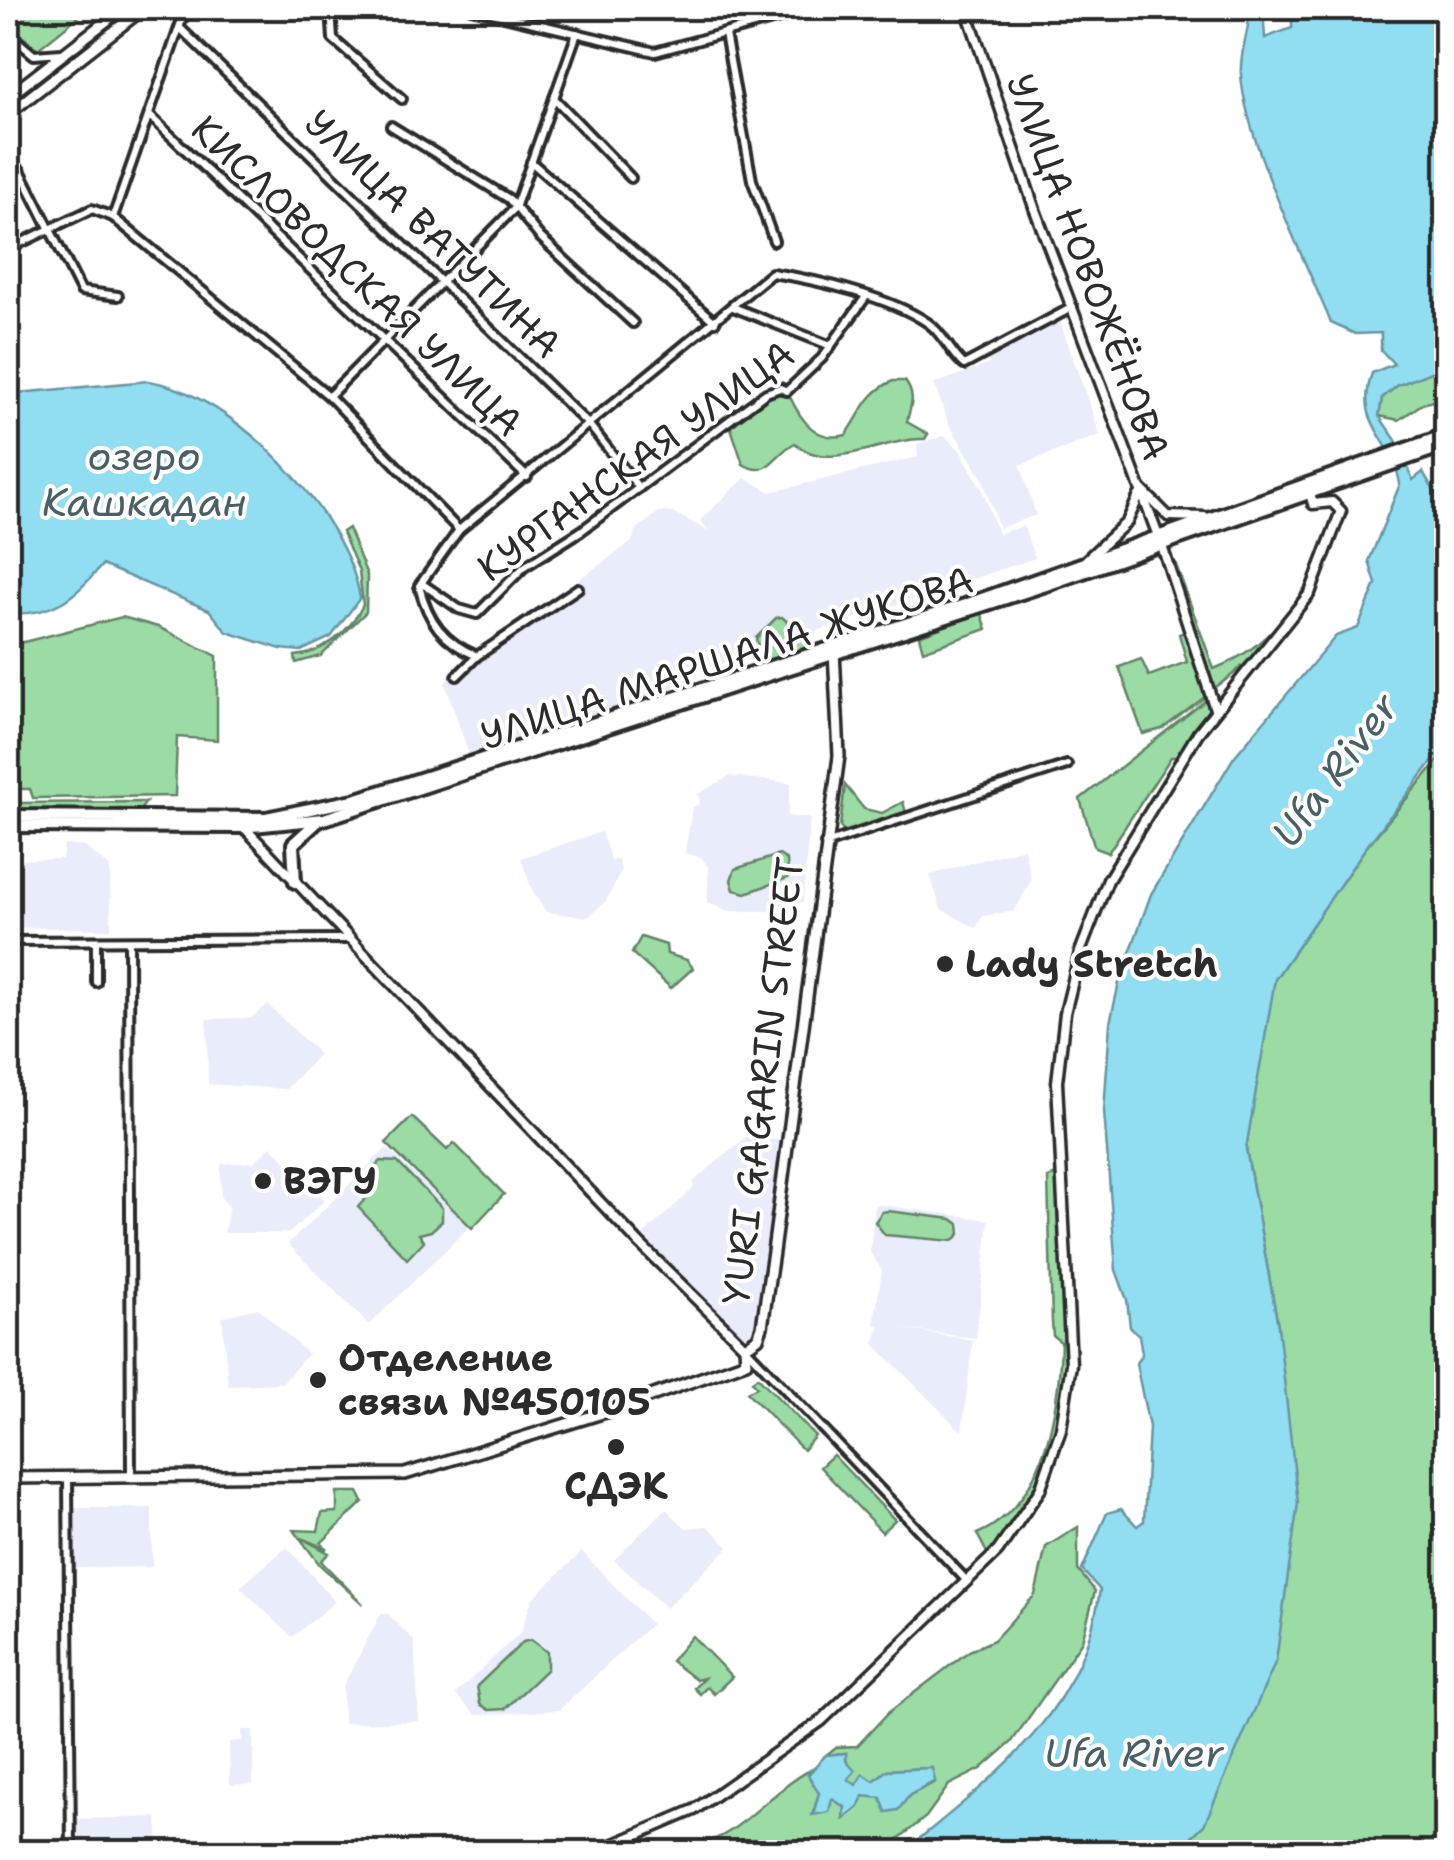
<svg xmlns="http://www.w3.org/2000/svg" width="1454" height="1860" font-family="'Shantell Sans',sans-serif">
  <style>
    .built { fill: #e8ecfb }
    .green { fill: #9bdba4; stroke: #638368; stroke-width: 2.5 }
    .water { fill: #91ddf1; stroke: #6896a2; stroke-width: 2.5 }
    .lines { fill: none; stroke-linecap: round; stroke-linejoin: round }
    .minor-casing { stroke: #2b2b2b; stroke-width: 14 }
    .tertiary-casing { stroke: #2b2b2b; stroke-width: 15 }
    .secondary-casing { stroke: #2b2b2b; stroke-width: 16 }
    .primary-casing { stroke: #2b2b2b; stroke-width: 18 }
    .minor { stroke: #fff; stroke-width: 6 }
    .tertiary { stroke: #fff; stroke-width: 8 }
    .secondary { stroke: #fff; stroke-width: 9 }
    .primary { stroke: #fff; stroke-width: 10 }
    .poi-dot { fill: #2b2b2b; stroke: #fff; stroke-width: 4 }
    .labels { text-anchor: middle; stroke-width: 8; stroke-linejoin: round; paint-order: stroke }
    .street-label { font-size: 38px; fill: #2b2b2b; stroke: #fff }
    .poi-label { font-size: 38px; font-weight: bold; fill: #2b2b2b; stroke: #fff; text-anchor: start }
    .water-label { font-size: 40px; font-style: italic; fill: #4a6066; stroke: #fff }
  </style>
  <rect width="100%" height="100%" fill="#fff"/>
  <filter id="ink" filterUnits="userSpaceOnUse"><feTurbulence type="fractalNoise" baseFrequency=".01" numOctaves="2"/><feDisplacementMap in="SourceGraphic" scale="20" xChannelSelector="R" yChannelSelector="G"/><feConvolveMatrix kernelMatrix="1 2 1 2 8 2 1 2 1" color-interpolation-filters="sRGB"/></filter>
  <g filter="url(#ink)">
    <g class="built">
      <path d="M1059,319L1100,435L1020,465L1036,515L999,528L983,479L949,424L934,384L989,364L987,356Z"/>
      <path d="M944,436L960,450L982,489L998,534L1023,526L1035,558L673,679L674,688L469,755L445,683L464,660L632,542L636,530L659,512L674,513L710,532L700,520L745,478L771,492L918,457L917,444Z"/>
      <path d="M730,776L791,783L787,816L810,818L803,902L775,911H729L707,903L709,868L702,858L685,853L692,807L700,804L698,794Z"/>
      <path d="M601,832L611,861L618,859L621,871L606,901L588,917L546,912L532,890L521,858Z"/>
      <path d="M64,845L85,847L110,867L111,929L8,927V860L62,859Z"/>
      <path d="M1024,848L1031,880L1015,911L983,916L976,928L941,909L930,875Z"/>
      <path d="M268,1005L319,1054L286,1089L208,1084L207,1019L251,1018Z"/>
      <path d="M746,1137L784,1141L759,1333L751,1339L743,1338L643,1235L694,1188L693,1182Z"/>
      <path d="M271,1146L325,1200L289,1233H224L229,1206L221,1198V1164L254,1162Z"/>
      <path d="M387,1148L469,1227L369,1325L288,1244Z"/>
      <path d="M875,1204L989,1220L976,1338L896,1328L973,1340L962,1432L874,1344L880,1326L874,1324L882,1270L870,1252Z"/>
      <path d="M258,1308L308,1354L282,1383L228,1385L222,1317Z"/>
      <path d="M74,1508H152V1567L75,1568Z"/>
      <path d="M666,1509L686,1528L708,1526L729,1547L666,1608L614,1560Z"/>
      <path d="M287,1547L335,1602L292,1637L240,1587Z"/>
      <path d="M582,1552L651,1624L559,1710L476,1715L455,1694L521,1632L532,1599Z"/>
      <path d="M381,1614H388L414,1641L419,1721L343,1723V1686Z"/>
      <path d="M242,1730H253V1784L230,1785L229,1742L242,1741Z"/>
      <path d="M157,1817L159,1852H77L76,1819Z"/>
    </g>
    <g class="green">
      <path d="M20,8H89L38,49L8,25V10L16,17Z"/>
      <path d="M1446,366V397L1422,404L1399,420L1379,416L1382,398L1398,385Z"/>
      <path d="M893,381H905C917,398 910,405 907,422L928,434L925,439C884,437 829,475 795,443C773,454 769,480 743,464L730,425L778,392L790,397C801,420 816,443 846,435C862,413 866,393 893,381Z"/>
      <path d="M348,528L367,575L366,612L321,656L296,663L295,656C323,654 351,630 363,605L359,571L342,532Z"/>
      <path d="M1175,562L1214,669C1259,652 1284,621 1309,581C1285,624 1255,661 1213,689L1170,564Z"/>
      <path d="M981,612L987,629L923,651L919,636Z"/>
      <path d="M122,617L158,627L217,656V740L177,737L175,796L33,798L30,789H8V646Z"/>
      <path d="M782,617L807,640L804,652L768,665L760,657L756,638L776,618Z"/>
      <path d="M1187,631L1209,694L1162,729L1143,734L1119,667L1141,659L1149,676L1187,662L1179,634Z"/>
      <path d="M1210,697L1211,710L1178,757H1171L1108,853L1095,848L1080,799Z"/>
      <path d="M1446,751V1852H1175L1204,1825L1278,1326L1246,1149L1265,1022L1275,979L1364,850Z"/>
      <path d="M845,785L864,809L882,813L903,802L906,813L844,832L840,827Z"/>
      <path d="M146,802L140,810H8V803Z"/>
      <path d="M779,855L787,860L788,878L746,893L734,890L731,880L735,869Z"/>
      <path d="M641,937L666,945L667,954L687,960L693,968L671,988L632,953Z"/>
      <path d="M412,1117L447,1150L454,1143L504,1194L472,1228L386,1143Z"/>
      <path d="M381,1161L397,1162L442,1208V1221L431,1231L419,1234L424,1241L407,1259L358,1207L371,1193L372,1171Z"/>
      <path d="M1056,1175C1069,1305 1088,1452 988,1555L977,1534C1046,1505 1059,1407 1061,1342L1053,1336L1052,1322L1048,1178Z"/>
      <path d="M888,1211L952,1219L959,1224L960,1234L953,1241L885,1235L875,1222L882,1212Z"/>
      <path d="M758,1377L815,1436L803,1450L747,1392L757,1387L752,1381Z"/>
      <path d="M833,1455L895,1520L882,1532L820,1467Z"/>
      <path d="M337,1492H358L363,1502L321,1543L327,1549L301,1538L329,1553L321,1561L363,1604L320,1565L294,1530L318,1531L322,1513L337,1512Z"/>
      <path d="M1078,1527V1570L1095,1591L1082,1641L1011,1743L981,1769L949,1785L926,1817L882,1852H679C696,1845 715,1842 730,1831C760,1811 787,1779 819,1766L808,1775L819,1793L813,1813L832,1798L845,1807L844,1817L863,1796L910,1795L935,1782L931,1768L887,1770L874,1781L856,1786L847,1779L846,1753L826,1755L836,1747L857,1746L888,1713L969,1651L994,1640L1035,1595L1046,1547Z"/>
      <path d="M692,1636L732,1677L714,1694L707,1687L700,1694L694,1688L704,1678L696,1680L671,1661Z"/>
      <path d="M531,1640L547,1652V1669L505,1709L489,1710L480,1704L477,1686L523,1642Z"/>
    </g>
    <g class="water">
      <path d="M1250,8H1263L1265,38L1292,28V8H1446V366L1398,385L1382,398L1379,416L1396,440L1413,480L1423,472L1446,511V744L1364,850L1275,979L1246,1149L1278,1326L1298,1503L1276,1661L1204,1825L1175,1852H903C994,1777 1083,1714 1100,1590L1082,1570L1107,1513L1121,1509L1137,1526L1144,1521L1149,1427L1136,1363L1142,1354L1139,1335L1130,1327L1127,1300L1116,1270L1104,1111L1110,1023L1119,983L1151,894L1234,757L1336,636L1358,628L1376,584L1369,561L1400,484C1392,434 1354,427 1372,373L1394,364L1381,350V333L1355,334L1331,323C1304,257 1246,143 1241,75C1239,50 1250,31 1250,8Z"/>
      <path d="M148,381C233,393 347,514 360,598L331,637L301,651L281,649L227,632L209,610L102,565C76,597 51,617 8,613V394Z"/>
      <path d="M846,1753V1761L855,1771L848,1779L856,1785L863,1774L874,1781L887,1770L932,1768L935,1781L910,1795L898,1810L886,1812L881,1798L863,1796L858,1808L844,1819L845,1807L832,1799L829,1812L813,1815L819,1793L808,1775L826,1755Z"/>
    </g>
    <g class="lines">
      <defs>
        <g id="minor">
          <path d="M331,8L333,39L402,99"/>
          <path d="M471,8L655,52L816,8"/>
          <path d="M181,29L590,426L639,488"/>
          <path d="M8,33L34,55L62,53"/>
          <path d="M725,34L752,180L774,241"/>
          <path d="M554,98L631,178"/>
          <path d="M149,115L527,477"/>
          <path d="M391,126L509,199L540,237L633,323"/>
          <path d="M531,162L715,322"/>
          <path d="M8,163L20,170L81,291L118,296"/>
          <path d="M113,217L186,8"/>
          <path d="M8,249L92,209L113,217L329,396L459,530"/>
          <path d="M733,307L831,346"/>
          <path d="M329,396L515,208L577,33"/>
          <path d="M421,583L459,609L477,614L524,567L581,531L766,393L780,388L787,391L822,358L865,298"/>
          <path d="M477,656C443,642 428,621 419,586L459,530L772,273C817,280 890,297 928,323C943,333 950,353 964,365L1073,307"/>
          <path d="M457,676L477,656L578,588"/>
          <path d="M825,844L1067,765"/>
          <path d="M8,941L348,939"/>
          <path d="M96,941V982"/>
          <path d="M129,941L131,1476"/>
          <path d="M745,1347L967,1581"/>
          <path d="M68,1478L71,1852"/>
        </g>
        <g id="tertiary">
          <path d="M966,8L1035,210L1163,549L1215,709"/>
          <path d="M1141,489L1168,516L1205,517"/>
          <path d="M1086,560L1127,522L1139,496"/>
          <path d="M242,825L639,1243L745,1347"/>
          <path d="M596,1852L694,1810L821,1721L998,1551L1040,1490L1061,1429L1071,1364L1057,1082L1065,1013L1080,952L1108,880L1198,733L1310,593L1341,511L1332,502L1313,504L1310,493"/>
        </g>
        <g id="secondary">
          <path d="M8,97L123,8"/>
          <path d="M8,114L144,8"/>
          <path d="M8,1478L405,1474L612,1410L746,1362L745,1347L758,1338L762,1327L773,1252L839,756L834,650"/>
        </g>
        <g id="primary">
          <path d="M8,816L266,818L354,800L965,605L1446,435"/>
          <path d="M8,826L242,827L324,819L1049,584L1446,445"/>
          <path d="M295,882L293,844L316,823"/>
        </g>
      </defs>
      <use href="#minor" class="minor-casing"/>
      <use href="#tertiary" class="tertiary-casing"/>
      <use href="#secondary" class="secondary-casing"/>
      <use href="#primary" class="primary-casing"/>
      <use href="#minor" class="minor"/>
      <use href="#tertiary" class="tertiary"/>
      <use href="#secondary" class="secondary"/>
      <use href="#primary" class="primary"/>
    </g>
  </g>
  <g class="poi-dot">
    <circle cx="945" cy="964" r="10"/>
    <circle cx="263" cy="1181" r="10"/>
    <circle cx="318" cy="1380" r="10"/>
    <circle cx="616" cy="1447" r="10"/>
  </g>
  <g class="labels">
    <g class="street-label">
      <text transform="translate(433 234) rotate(44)" y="13">УЛИЦА ВАТУТИНА</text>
      <text transform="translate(1088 267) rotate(70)" y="13">УЛИЦА НОВОЖЁНОВА</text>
      <text transform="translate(357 276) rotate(44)" y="13">КИСЛОВОДСКАЯ УЛИЦА</text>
      <text transform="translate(636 461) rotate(-36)" y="13">КУРГАНСКАЯ УЛИЦА</text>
      <text transform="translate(727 658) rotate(-18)" y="13">УЛИЦА МАРШАЛА ЖУКОВА</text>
      <text transform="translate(763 1081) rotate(-83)" y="13">YURI GAGARIN STREET</text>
    </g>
    <g class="poi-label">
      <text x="965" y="977">Lady Stretch</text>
      <text x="283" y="1194">ВЭГУ</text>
      <text x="338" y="1371">Отделение<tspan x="338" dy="44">связи №450105</tspan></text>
      <text x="616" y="1499" text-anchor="middle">СДЭК</text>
    </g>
    <g class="water-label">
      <text x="144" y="470">озеро<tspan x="144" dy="46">Кашкадан</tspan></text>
      <text transform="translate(1335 770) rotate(-53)" y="14">Ufa River</text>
      <text x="1134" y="1767">Ufa River</text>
    </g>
  </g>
  <rect width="1454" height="1860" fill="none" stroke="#fff" stroke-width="40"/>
  <rect x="20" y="20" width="1414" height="1820" fill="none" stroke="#2b2b2b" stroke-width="4" filter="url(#ink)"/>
</svg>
